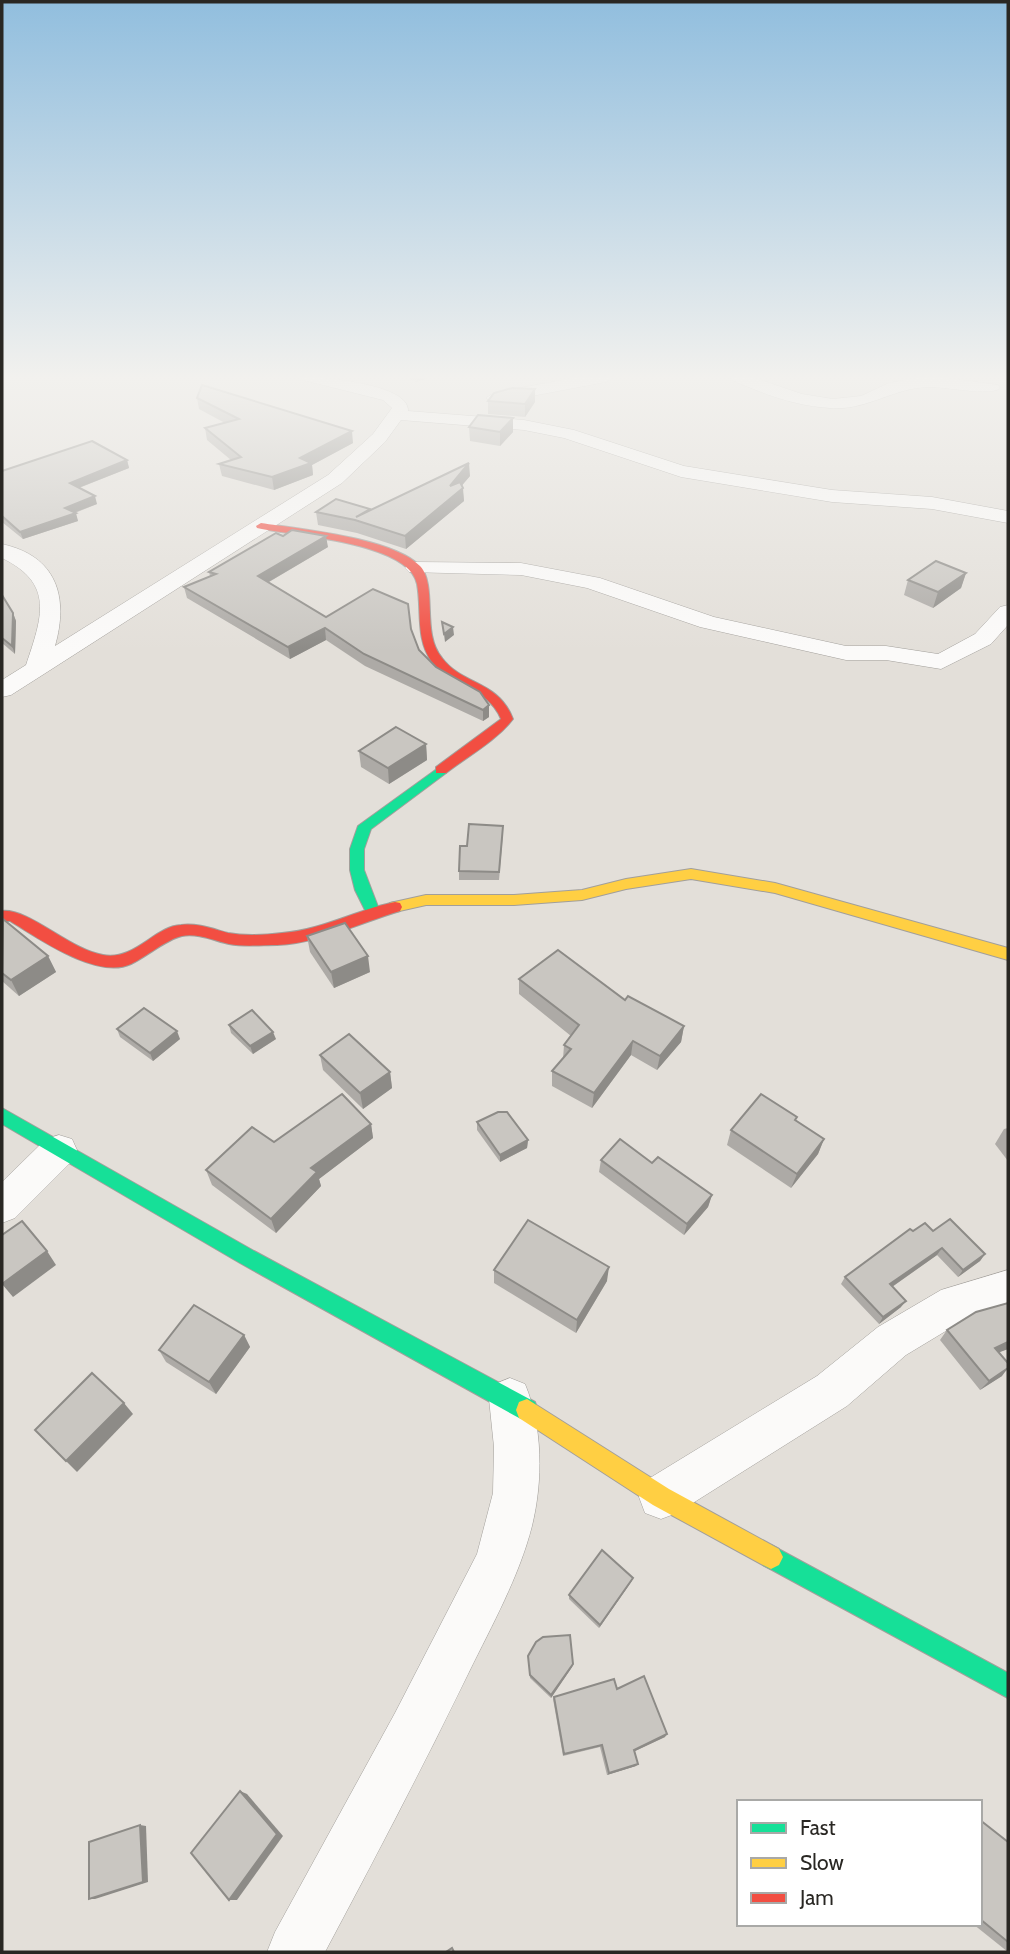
<svg xmlns="http://www.w3.org/2000/svg" width="1010" height="1954" font-family="Cabin,sans-serif">
  <style>
    .lines { fill: none; stroke-linecap: round; stroke-linejoin: round }
    .street-casing { stroke: #a29f9b; stroke-width: 1 }
    .fast-casing { stroke: #a29f9b; stroke-width: 2 }
    .slow-casing { stroke: #a29f9b; stroke-width: 2 }
    .jam-casing { stroke: #a29f9b; stroke-width: 2 }
    .street { fill: #fbfaf9; fill-rule: evenodd }
    .fast { fill: #16e098; fill-rule: evenodd }
    .slow { fill: #ffcf43; fill-rule: evenodd }
    .jam { fill: #f24e42; fill-rule: evenodd }
    .wall { fill: #adaaa6 }
    .shaded-wall { fill: #8d8b87 }
    .building { fill: #c9c6c1; stroke: #8d8b87; stroke-width: 2 }
  </style>
  <rect width="100%" height="100%" fill="#e3dfd9"/>
  <g class="lines">
    <defs>
      <g id="street">
        <path d="M301,377C322,377 410,384 408,411L524,420L574,430L684,466L832,490L932,497L1008,511V523L932,509L832,502L681,477L564,438L524,430L401,420L385,442L342,483L44,674L11,695L2,697V680L26,665C42,617 55,584 2,558V544C57,556 69,597 55,646L328,475L373,434L392,408L383,400L303,380Z"/>
        <path d="M579,377H614L606,382L494,403L486,398L494,393Z"/>
        <path d="M730,377H752L802,394L833,399L861,396L889,383L916,378H948L998,385L1000,388C992,397 943,386 928,387C893,388 866,411 830,408C796,406 763,394 732,380Z"/>
        <path d="M416,562L521,563L600,578L714,617L846,646H886L938,654L975,634L1000,607L1008,605V625L991,644L941,669L886,660H846L700,627L587,588L521,575L409,572L405,568L409,564Z"/>
        <path d="M59,1135L72,1139L77,1150L72,1161L15,1218L2,1223V1182L46,1139Z"/>
        <path d="M1008,1270V1308L964,1320L906,1355L847,1406L677,1513L661,1519L645,1513L639,1497L645,1481L817,1376L878,1327L941,1290Z"/>
        <path d="M510,1378L525,1384C543,1427 543,1481 532,1526C519,1577 492,1625 469,1672C423,1767 374,1860 325,1952H267L275,1932L395,1713L477,1554L493,1493L494,1447L489,1399L495,1384Z"/>
      </g>
      <g id="fast">
        <path d="M441,766L446,767V773L371,829L364,849V870L380,912L378,916H368L355,890L350,870V849L358,826Z"/>
        <path d="M2,1108L254,1251L535,1402L538,1410L535,1418L527,1421L519,1418L240,1263L2,1124Z"/>
        <path d="M771,1545L1008,1673V1698L763,1565L759,1557L763,1549Z"/>
      </g>
      <g id="slow">
        <path d="M691,869L775,883L1008,948V960L775,893L691,879L626,889L582,900L514,905H426L395,912L388,907L390,903L426,895H514L582,890L626,879Z"/>
        <path d="M527,1399L669,1489L779,1549L783,1557L779,1565L771,1569L763,1565L653,1505L519,1418L516,1410L519,1402Z"/>
      </g>
      <g id="jam">
        <path d="M261,523C300,529 393,538 420,566C425,571 427,579 428,585C432,609 426,639 442,658C463,686 498,680 513,719C496,741 468,756 446,773H436V767L501,719C488,687 452,687 432,662C415,639 422,610 417,584C409,542 293,536 257,528L256,526Z"/>
        <path d="M395,902L400,903L402,907L400,911C360,923 320,943 277,945C262,945 244,947 229,944C215,941 198,933 182,936C167,939 146,957 131,964C97,980 38,938 10,921H2V911C29,908 70,950 103,955C135,961 155,926 181,925C198,923 213,929 228,933C244,936 266,935 282,933C322,930 356,910 395,902Z"/>
      </g>
    </defs>
    <use href="#street" class="street-casing"/>
    <use href="#fast" class="fast-casing"/>
    <use href="#slow" class="slow-casing"/>
    <use href="#jam" class="jam-casing"/>
    <use href="#street" class="street"/>
    <use href="#fast" class="fast"/>
    <use href="#slow" class="slow"/>
    <use href="#jam" class="jam"/>
  </g>
  <g class="wall">
    <path d="M406,377H432L416,382Z"/>
    <path d="M197,398L353,443L312,465L313,475L274,490L222,476L219,464L231,460L207,440L205,428L225,423L199,409Z"/>
    <path d="M488,401L535,402L525,417L488,414Z"/>
    <path d="M469,427L513,432L500,446L470,441Z"/>
    <path d="M127,460L129,468L79,488L97,504L75,513L78,521L23,539L2,522V471Z"/>
    <path d="M470,476L462,485L464,501L406,549L357,533L318,525L316,512L370,509V510Z"/>
    <path d="M283,536L328,547L269,582L326,617L411,629L419,650L436,667L480,692L489,717L483,721L365,666L326,640L290,659L187,598L184,587L210,576L209,572Z"/>
    <path d="M966,573L961,588L933,608L904,595L908,580Z"/>
    <path d="M2,595L13,613L16,621L15,654L2,643Z"/>
    <path d="M426,744L427,760L389,784L361,767L359,751Z"/>
    <path d="M503,834L499,880H459V871L467,846Z"/>
    <path d="M2,920L48,956L56,972L19,996L2,981Z"/>
    <path d="M307,936L370,972L334,988L310,952Z"/>
    <path d="M519,979L625,1000L684,1026L681,1042L657,1070L631,1055L592,1108L552,1086V1071L563,1059L564,1045L571,1036L519,994Z"/>
    <path d="M229,1025L276,1039L253,1054L231,1033Z"/>
    <path d="M117,1029L180,1039L153,1061L120,1037Z"/>
    <path d="M320,1055L390,1072L392,1088L363,1109L323,1070Z"/>
    <path d="M796,1121L824,1139L818,1154L791,1188L727,1145L731,1130Z"/>
    <path d="M477,1122L528,1140L527,1148L500,1162L477,1130Z"/>
    <path d="M371,1124L373,1138L319,1179L321,1186L276,1233L212,1185L206,1170L274,1142Z"/>
    <path d="M1008,1128V1161L995,1144L1004,1129Z"/>
    <path d="M601,1160L652,1163L712,1195L708,1207L684,1235L599,1172Z"/>
    <path d="M913,1231H933L985,1254L980,1261L958,1277L937,1255L892,1287L901,1307L879,1324L841,1284L845,1277Z"/>
    <path d="M494,1270L607,1281L576,1333L494,1283Z"/>
    <path d="M947,1330L1008,1349L999,1352L1002,1376L980,1390L940,1340Z"/>
    <path d="M244,1335L250,1347L216,1394L166,1362L159,1350Z"/>
    <path d="M633,1578L631,1582L599,1628L569,1599V1595Z"/>
    <path d="M528,1656L573,1664L572,1667L551,1698L530,1678Z"/>
    <path d="M617,1689L665,1737L635,1751L636,1766L607,1775L600,1747L563,1756L553,1699L554,1697Z"/>
    <path d="M980,1820L1008,1842V1952L973,1924H980Z"/>
  </g>
  <g class="shaded-wall">
    <path d="M416,377H432L416,382Z"/>
    <path d="M535,389V402L525,417V404Z"/>
    <path d="M513,418V432L500,446V432Z"/>
    <path d="M352,431L353,443L312,465L313,475L274,490L272,477L300,458Z"/>
    <path d="M127,460L129,468L73,490L70,483Z"/>
    <path d="M469,463L470,476L453,496L463,488L464,501L406,549L405,536L450,486Z"/>
    <path d="M95,496L97,504L68,515L65,508Z"/>
    <path d="M76,513L78,521L23,539L20,532Z"/>
    <path d="M326,536L328,547L260,587L258,576Z"/>
    <path d="M966,573L961,588L933,608L938,592Z"/>
    <path d="M13,613L16,621L15,654L12,646Z"/>
    <path d="M453,627L454,635L445,642L444,634Z"/>
    <path d="M325,628L326,640L290,659L288,647Z"/>
    <path d="M489,705V717L483,721V710Z"/>
    <path d="M426,744L427,760L389,784L388,768Z"/>
    <path d="M48,956L56,972L19,996L11,980Z"/>
    <path d="M368,956L370,972L334,988L331,972Z"/>
    <path d="M684,1026L681,1042L657,1070L660,1056Z"/>
    <path d="M177,1031L180,1039L153,1061L150,1053Z"/>
    <path d="M273,1032L276,1039L253,1054L250,1046Z"/>
    <path d="M633,1041L631,1055L592,1108L594,1093Z"/>
    <path d="M390,1072L392,1088L363,1109L360,1093Z"/>
    <path d="M371,1124L373,1138L319,1179L321,1186L276,1233L271,1219L311,1168Z"/>
    <path d="M824,1139L818,1154L791,1188L797,1174Z"/>
    <path d="M528,1140L527,1148L500,1162V1155Z"/>
    <path d="M712,1195L708,1207L684,1235L687,1224Z"/>
    <path d="M942,1248L937,1255L886,1291L890,1284Z"/>
    <path d="M47,1251L56,1265L13,1297L2,1284Z"/>
    <path d="M985,1254L980,1261L958,1277L963,1270Z"/>
    <path d="M609,1267L607,1281L576,1333L577,1320Z"/>
    <path d="M906,1301L901,1307L879,1324L883,1317Z"/>
    <path d="M244,1335L250,1347L216,1394L209,1382Z"/>
    <path d="M1008,1342V1349L987,1357L995,1348Z"/>
    <path d="M1008,1368L1002,1376L980,1390L989,1381Z"/>
    <path d="M124,1403L133,1414L77,1472L66,1461Z"/>
    <path d="M633,1578L631,1582L599,1628L600,1625Z"/>
    <path d="M573,1664L572,1667L551,1698V1695Z"/>
    <path d="M667,1734L665,1737L633,1752L634,1750Z"/>
    <path d="M638,1764L636,1766L607,1775L609,1773Z"/>
    <path d="M240,1791L247,1794L283,1836L237,1900H229Z"/>
    <path d="M140,1825L146,1826L148,1882L95,1899H89Z"/>
  </g>
  <g class="building">
    <path d="M202,385L352,431L300,458L311,463L272,477L219,464L241,457L205,428L239,419L197,398Z"/>
    <path d="M512,388L535,389L525,404L488,401L494,393Z"/>
    <path d="M478,415L513,418L500,432L469,427Z"/>
    <path d="M92,441L127,460L70,483L95,496L65,508L76,513L20,532L2,516V471Z"/>
    <path d="M469,463L450,486L460,482L463,488L405,536L355,520L316,512L336,499L370,509L356,517Z"/>
    <path d="M292,530L326,536L258,576L326,617L373,589L408,604L411,629L419,650L436,667L480,692L489,705L483,710L364,654L325,628L288,647L184,587L216,574L209,572L276,533L283,536Z"/>
    <path d="M936,561L966,573L938,592L908,580Z"/>
    <path d="M2,595L13,613L12,646L2,638Z"/>
    <path d="M442,622L453,627L444,634Z"/>
    <path d="M396,727L426,744L388,768L359,751Z"/>
    <path d="M469,824L503,826L499,872L459,871L460,846H467Z"/>
    <path d="M3,919L48,956L11,980L2,973Z"/>
    <path d="M345,923L368,956L331,972L307,936Z"/>
    <path d="M558,950L625,1000L628,996L684,1026L660,1056L633,1041L594,1093L552,1071L571,1049L564,1045L579,1025L519,979Z"/>
    <path d="M144,1008L177,1031L150,1053L117,1029Z"/>
    <path d="M252,1010L273,1032L250,1046L229,1025Z"/>
    <path d="M349,1034L390,1072L360,1093L320,1055Z"/>
    <path d="M342,1094L371,1124L311,1168L317,1172L271,1219L206,1170L252,1127L274,1142Z"/>
    <path d="M761,1094L797,1117L795,1120L824,1139L797,1174L731,1130Z"/>
    <path d="M498,1112H507L528,1140L500,1155L477,1122Z"/>
    <path d="M620,1139L652,1163L658,1157L712,1195L687,1224L601,1160Z"/>
    <path d="M950,1219L985,1254L963,1270L942,1248L890,1284L906,1301L883,1317L845,1277L910,1229L913,1231L925,1223L933,1231Z"/>
    <path d="M528,1220L609,1267L577,1320L494,1270Z"/>
    <path d="M22,1221L47,1251L2,1284V1235Z"/>
    <path d="M1008,1303V1342L995,1348L1008,1363V1368L989,1381L947,1330L976,1312Z"/>
    <path d="M194,1305L244,1335L209,1382L159,1350Z"/>
    <path d="M92,1373L124,1403L66,1461L35,1430Z"/>
    <path d="M602,1550L633,1578L600,1625L569,1595Z"/>
    <path d="M570,1635L573,1664L551,1695L530,1675L528,1656L536,1642L543,1637Z"/>
    <path d="M644,1676L667,1734L634,1750L638,1764L609,1773L602,1745L564,1754L554,1697L614,1679L617,1689Z"/>
    <path d="M240,1791L277,1834L229,1900L191,1853Z"/>
    <path d="M980,1820L1008,1842V1942L980,1919Z"/>
    <path d="M140,1825L143,1882L89,1899V1842Z"/>
    <path d="M452,1948L454,1952H446Z"/>
  </g>
  <linearGradient id="sky" x2="0" y2="1"><stop stop-color="#91bede"/><stop offset="0.58" stop-color="#f2f1ee"/><stop offset="1" stop-color="#f2f1ee" stop-opacity="0"/></linearGradient>
  <rect width="1010" height="651" fill="url(#sky)"/>
  <rect width="1010" height="1954" fill="none" stroke="#292723" stroke-width="7"/>
  <rect x="737" y="1800" width="245" height="126" fill="#ffffff" stroke="#a9a9a7" stroke-width="2"/>
  <rect x="751" y="1823" width="35" height="10" fill="#16e098" stroke="#a9a9a7" stroke-width="2"/>
  <text x="800" y="1835" font-size="21" fill="#292723">Fast</text>
  <rect x="751" y="1858" width="35" height="10" fill="#ffcf43" stroke="#a9a9a7" stroke-width="2"/>
  <text x="800" y="1870" font-size="21" fill="#292723">Slow</text>
  <rect x="751" y="1893" width="35" height="10" fill="#f24e42" stroke="#a9a9a7" stroke-width="2"/>
  <text x="800" y="1905" font-size="21" fill="#292723">Jam</text>
</svg>
